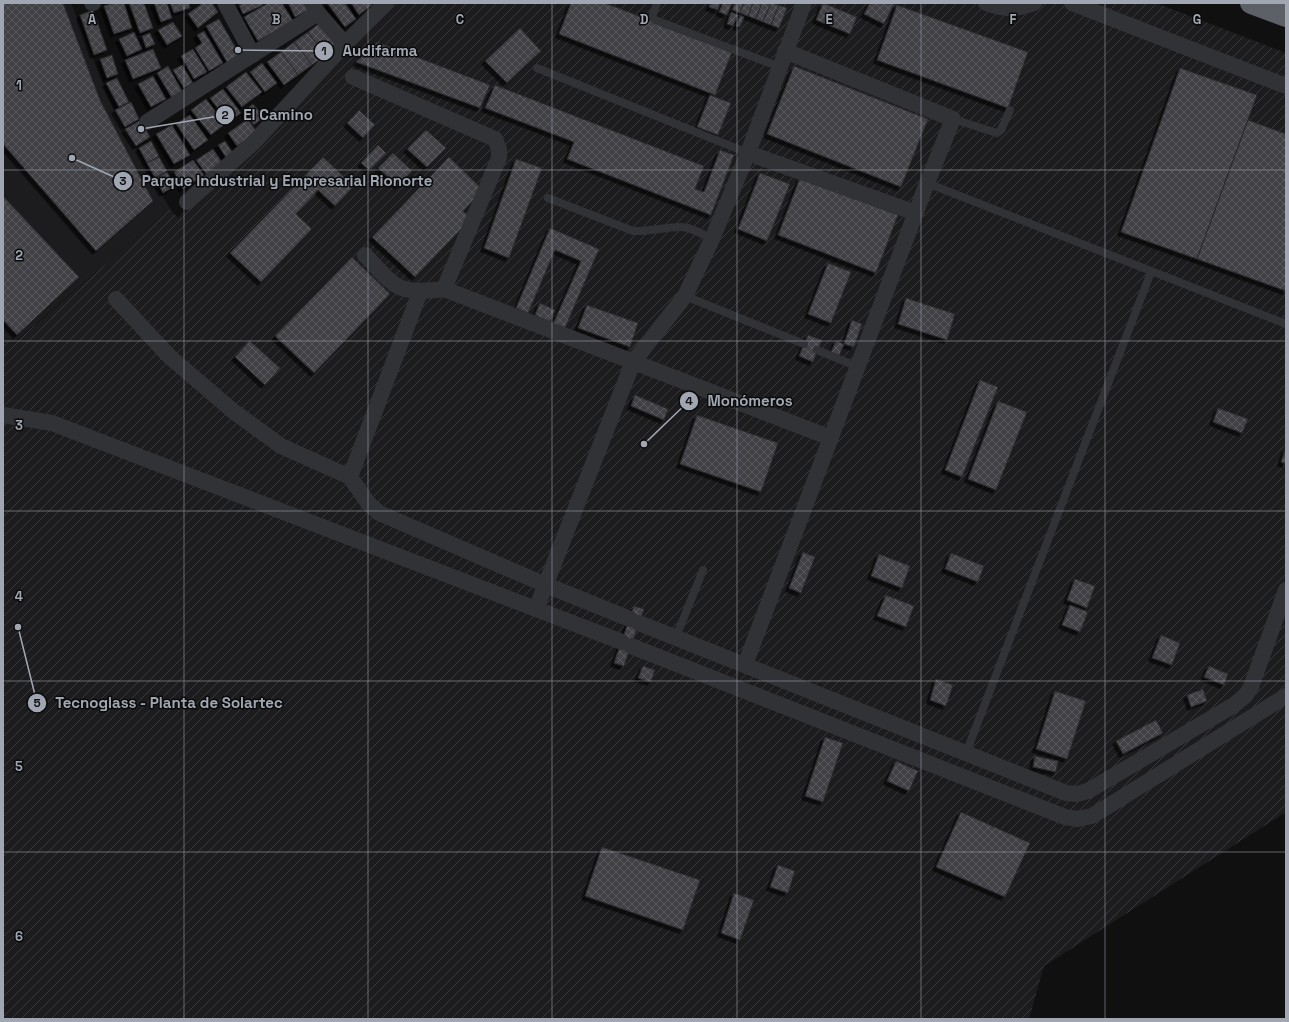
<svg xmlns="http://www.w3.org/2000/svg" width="1289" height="1022" font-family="'Space Grotesk',sans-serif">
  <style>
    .built { fill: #1c1c1e }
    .industrial { fill: url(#industrial-furrows) }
    .building { fill: url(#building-cross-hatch); stroke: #2a2a2d; filter: url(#shadow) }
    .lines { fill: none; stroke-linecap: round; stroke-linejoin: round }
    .lane { stroke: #313236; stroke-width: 8 }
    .street { stroke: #313236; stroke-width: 16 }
    .highway { stroke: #5d6067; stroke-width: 22 }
    .grid { fill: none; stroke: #a1a7b2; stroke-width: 1; stroke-opacity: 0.55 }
    .grid-label { font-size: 13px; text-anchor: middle; font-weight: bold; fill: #a1a7b2; stroke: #0b0b0c; stroke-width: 3; stroke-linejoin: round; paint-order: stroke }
    .leader { fill: none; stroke: #a1a7b2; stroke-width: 1.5 }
    .callout-dot { fill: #a1a7b2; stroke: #0b0b0c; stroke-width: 1.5 }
    .mark-label { font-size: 12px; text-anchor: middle; font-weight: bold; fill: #111 }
    .callout-label { font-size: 15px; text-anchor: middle; font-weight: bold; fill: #a1a7b2; stroke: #0b0b0c; stroke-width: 3; stroke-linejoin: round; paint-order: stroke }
  </style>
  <defs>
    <pattern id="industrial-furrows" width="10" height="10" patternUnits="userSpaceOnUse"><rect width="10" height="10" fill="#1c1c1e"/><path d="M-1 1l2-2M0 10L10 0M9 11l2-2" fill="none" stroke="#3a3a3c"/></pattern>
    <pattern id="building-cross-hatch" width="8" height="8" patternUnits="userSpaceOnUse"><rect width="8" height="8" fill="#3f4044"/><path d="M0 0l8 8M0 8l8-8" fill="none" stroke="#58595d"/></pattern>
    <filter id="shadow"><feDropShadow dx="-3.5" dy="3.5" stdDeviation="0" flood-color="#0009"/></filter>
  </defs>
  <rect width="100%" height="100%" fill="#101011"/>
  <path class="built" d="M3,3H71L112,107L170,209L12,344L3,334Z"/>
  <path class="industrial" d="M396,3H1156L1286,53V812L1044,966L1029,1019H3V334L13,344L170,209L178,218L269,134Z"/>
  <g class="building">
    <path d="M3,3H63L100,100L153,201L96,251L3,144Z"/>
    <path d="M113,3H124L132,28L114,34L104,6Z"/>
    <path d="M129,3H144L153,28L140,33Z"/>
    <path d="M154,3H167L172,18L161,22Z"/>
    <path d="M170,3H189L190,8L174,13Z"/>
    <path d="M203,3H212L218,12L198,28L188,14Z"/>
    <path d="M244,3H262L263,5L243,14L239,5Z"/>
    <path d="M268,3H282L293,21L258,41L244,17Z"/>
    <path d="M288,3H305L309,10L295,17Z"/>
    <path d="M327,3H345L356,19L345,27Z"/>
    <path d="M351,3H371L372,5L359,15Z"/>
    <path d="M571,3H605L732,52L715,95L559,34Z"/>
    <path d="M711,3H720L718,10L709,7Z"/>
    <path d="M723,3H732L727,15L719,12Z"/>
    <path d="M735,3H744L740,13L732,10Z"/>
    <path d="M744,3H753L748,16L740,13Z"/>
    <path d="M753,3H762L756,19L748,16Z"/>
    <path d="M762,3H771L763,22L756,19Z"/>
    <path d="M771,3L779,5L771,25L763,22Z"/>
    <path d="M823,3L857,17L850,34L816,20Z"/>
    <path d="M870,3L894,4L884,24L864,14Z"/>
    <path d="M779,5L787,8L779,28L771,25Z"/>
    <path d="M897,5L1028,52L1008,108L877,60Z"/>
    <path d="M93,10L107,50L94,55L80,15Z"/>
    <path d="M731,12L738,15L733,26L727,24Z"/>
    <path d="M740,15L744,17L740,27L736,26Z"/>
    <path d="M219,19L240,55L227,62L206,26Z"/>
    <path d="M173,22L182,36L167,45L158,30Z"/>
    <path d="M321,22L338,46L325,56L308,32Z"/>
    <path d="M520,28L541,51L507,83L485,61Z"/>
    <path d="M204,31L223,63L209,71L195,48L202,43L197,35Z"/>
    <path d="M134,32L142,49L127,56L119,39Z"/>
    <path d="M308,32L325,56L312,65L294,42Z"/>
    <path d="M150,33L155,44L146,48L142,36Z"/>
    <path d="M294,42L312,65L298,75L281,52Z"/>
    <path d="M377,42L490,85L480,108L356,62Z"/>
    <path d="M153,49L161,68L133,79L125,60Z"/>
    <path d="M193,49L207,72L194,79L181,56Z"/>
    <path d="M281,52L298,75L284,85L267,62Z"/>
    <path d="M112,55L118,74L107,78L100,59Z"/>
    <path d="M262,63L277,83L265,92L250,72Z"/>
    <path d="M182,65L193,83L184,88L173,70Z"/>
    <path d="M168,66L182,91L172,98L157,73Z"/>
    <path d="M794,66L928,119L901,187L767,134Z"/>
    <path d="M1180,68L1257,95L1197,259L1121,232Z"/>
    <path d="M246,72L262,92L242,107L226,87Z"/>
    <path d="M153,76L166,99L151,107L138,84Z"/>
    <path d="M117,78L129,102L119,107L106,83Z"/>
    <path d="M495,85L704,166L695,189L704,192L720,150L734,155L711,215L567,159L574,142L485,108Z"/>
    <path d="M223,89L241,113L228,122L210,98Z"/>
    <path d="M710,95L731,103L718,135L697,127Z"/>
    <path d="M206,99L225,124L211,135L191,110Z"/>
    <path d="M131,102L139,119L125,127L115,110Z"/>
    <path d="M253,104L264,117L254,125L244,111Z"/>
    <path d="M359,110L375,125L363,138L347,123Z"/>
    <path d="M190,115L208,140L194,150L176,124Z"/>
    <path d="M248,119L257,132L237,146L228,133Z"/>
    <path d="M141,120L150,137L136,146L125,129Z"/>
    <path d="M1248,120L1286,134V291L1197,259Z"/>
    <path d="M172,125L190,155L174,164L156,134Z"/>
    <path d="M426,130L446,148L427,167L407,149Z"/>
    <path d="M151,141L159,156L147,163L139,148Z"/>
    <path d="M225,141L234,155L227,159L218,145Z"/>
    <path d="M378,145L386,153L369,170L361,163Z"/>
    <path d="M213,149L223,164L207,175L196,160Z"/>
    <path d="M393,153L412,171L398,186L378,168Z"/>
    <path d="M159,157L167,171L155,178L147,163Z"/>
    <path d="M323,157L354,186L335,206L318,190L296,214L312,229L261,282L230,253Z"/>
    <path d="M449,157L483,190L463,211L471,219L415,277L372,237Z"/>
    <path d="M516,159L542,168L509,258L484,248Z"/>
    <path d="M193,160L204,175L183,189L174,172Z"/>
    <path d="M167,172L175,186L163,193L155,179Z"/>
    <path d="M760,173L790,184L767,241L738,229Z"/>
    <path d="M800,178L898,215L876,273L778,235Z"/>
    <path d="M3,196L79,277L17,335L3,320Z"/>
    <path d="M550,228L599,249L565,328L553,324L581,261L555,250L528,313L516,308Z"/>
    <path d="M352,257L390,294L314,373L275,336Z"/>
    <path d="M828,263L851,272L831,323L808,314Z"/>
    <path d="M906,298L955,314L947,340L898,324Z"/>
    <path d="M540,303L555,310L550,322L535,315Z"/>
    <path d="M587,305L638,323L630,347L578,328Z"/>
    <path d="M852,320L862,324L854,347L844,344Z"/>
    <path d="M808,335L822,340L813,362L799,356Z"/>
    <path d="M250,341L280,368L265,385L235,357Z"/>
    <path d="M836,341L844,344L839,356L831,352Z"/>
    <path d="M980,380L998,387L962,477L945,470Z"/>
    <path d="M635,395L668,409L664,420L631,406Z"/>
    <path d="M998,401L1027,412L996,490L968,479Z"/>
    <path d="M1218,408L1248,419L1242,433L1213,422Z"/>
    <path d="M697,415L778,443L761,492L680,464Z"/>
    <path d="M1286,448V464L1281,462Z"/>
    <path d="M803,552L815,557L801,593L789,588Z"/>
    <path d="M951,553L984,566L978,582L945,569Z"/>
    <path d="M879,554L910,566L902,588L871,576Z"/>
    <path d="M1075,579L1095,586L1087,608L1067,600Z"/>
    <path d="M886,595L914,606L906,627L877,616Z"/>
    <path d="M1070,605L1088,612L1080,632L1062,625Z"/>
    <path d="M634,606L644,609L624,666L614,663Z"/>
    <path d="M1161,635L1180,643L1172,665L1152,658Z"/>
    <path d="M643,666L655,670L651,682L638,678Z"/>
    <path d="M1209,666L1228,674L1224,685L1204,677Z"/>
    <path d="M936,679L953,685L946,706L930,700Z"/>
    <path d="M1203,689L1207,701L1191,707L1187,695Z"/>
    <path d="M1055,691L1086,701L1067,759L1036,749Z"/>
    <path d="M1156,720L1163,733L1123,754L1116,741Z"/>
    <path d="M825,737L843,743L823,802L805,796Z"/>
    <path d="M1035,756L1058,761L1056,772L1033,767Z"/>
    <path d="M896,761L918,771L909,791L887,781Z"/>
    <path d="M961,812L1030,843L1005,897L936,867Z"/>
    <path d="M602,847L700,880L683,930L585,896Z"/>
    <path d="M778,865L795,871L788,893L770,887Z"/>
    <path d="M734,893L754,900L740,940L721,933Z"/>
  </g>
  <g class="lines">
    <g class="lane">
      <path d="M657,3L652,17L655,20L780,67"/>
      <path d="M537,68L748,153"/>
      <path d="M953,119L997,133L1001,130L1010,110"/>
      <path d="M927,183L1286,324"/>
      <path d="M548,198L633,231C649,232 664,227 680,227C691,227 702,234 712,239"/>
      <path d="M685,296L804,344"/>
      <path d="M817,350L858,367"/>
      <path d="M676,637L703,570"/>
      <path d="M966,753L1151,272"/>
    </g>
    <g class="street">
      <path d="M92,3H93"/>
      <path d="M225,3L253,55"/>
      <path d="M312,3L318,13L345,44"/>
      <path d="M986,3C1006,10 1014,10 1034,3"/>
      <path d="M1072,3L1286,86"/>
      <path d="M353,77L495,139L499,149V158L444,289"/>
      <path d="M147,122L318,13"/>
      <path d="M748,153L916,213"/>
      <path d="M187,202L253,143L345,44L386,3"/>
      <path d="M365,255C396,288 397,295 444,289L831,438"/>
      <path d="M116,299L170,357L233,411L281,446L350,477L368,503L379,513L546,585L630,619"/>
      <path d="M3,415L52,423L622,642"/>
      <path d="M350,477L420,292"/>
      <path d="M536,609L633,362L685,296L712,239L748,153L804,3"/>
      <path d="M639,623L1066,793L1077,794L1088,791L1234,705L1245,696L1251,687L1286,590"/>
      <path d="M631,646L1065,817L1078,819L1092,816L1286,696"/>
      <path d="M745,665L927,183L953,119L785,51"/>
    </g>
    <path class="highway" d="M1251,3L1286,16"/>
  </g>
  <path class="grid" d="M184,3V1019M368,3V1019M552,3V1019M737,3V1019M921,3V1019M1105,3V1019M3,170H1286M3,341H1286M3,511H1286M3,681H1286M3,852H1286"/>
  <g class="grid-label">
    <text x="92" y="24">A</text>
    <text x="276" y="24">B</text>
    <text x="460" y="24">C</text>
    <text x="644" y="24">D</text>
    <text x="829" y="24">E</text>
    <text x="1013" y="24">F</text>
    <text x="1197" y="24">G</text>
    <text x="19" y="90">1</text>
    <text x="19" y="260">2</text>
    <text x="19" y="430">3</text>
    <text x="19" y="601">4</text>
    <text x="19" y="771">5</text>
    <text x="19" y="941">6</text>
  </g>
  <path class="leader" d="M238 50L324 51M141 129L225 115M72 158L123 181M644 444L689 401M18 627L37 703"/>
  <g class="callout-dot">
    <circle cx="238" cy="50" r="4"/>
    <circle cx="141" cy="129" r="4"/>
    <circle cx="72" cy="158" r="4"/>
    <circle cx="644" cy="444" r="4"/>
    <circle cx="18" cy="627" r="4"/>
    <circle cx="324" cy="51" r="10"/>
    <circle cx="225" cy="115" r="10"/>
    <circle cx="123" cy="181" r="10"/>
    <circle cx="689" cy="401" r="10"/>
    <circle cx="37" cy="703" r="10"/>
  </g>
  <g class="mark-label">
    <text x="324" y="55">1</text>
    <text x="225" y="119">2</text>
    <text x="123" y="185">3</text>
    <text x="689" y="405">4</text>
    <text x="37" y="707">5</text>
  </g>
  <g class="callout-label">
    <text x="380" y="56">Audifarma</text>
    <text x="278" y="120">El Camino</text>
    <text x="287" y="186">Parque Industrial y Empresarial Rionorte</text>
    <text x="750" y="406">Monómeros</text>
    <text x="169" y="708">Tecnoglass - Planta de Solartec</text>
  </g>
  <rect width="1289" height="1022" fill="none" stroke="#a1a7b2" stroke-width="8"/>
</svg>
